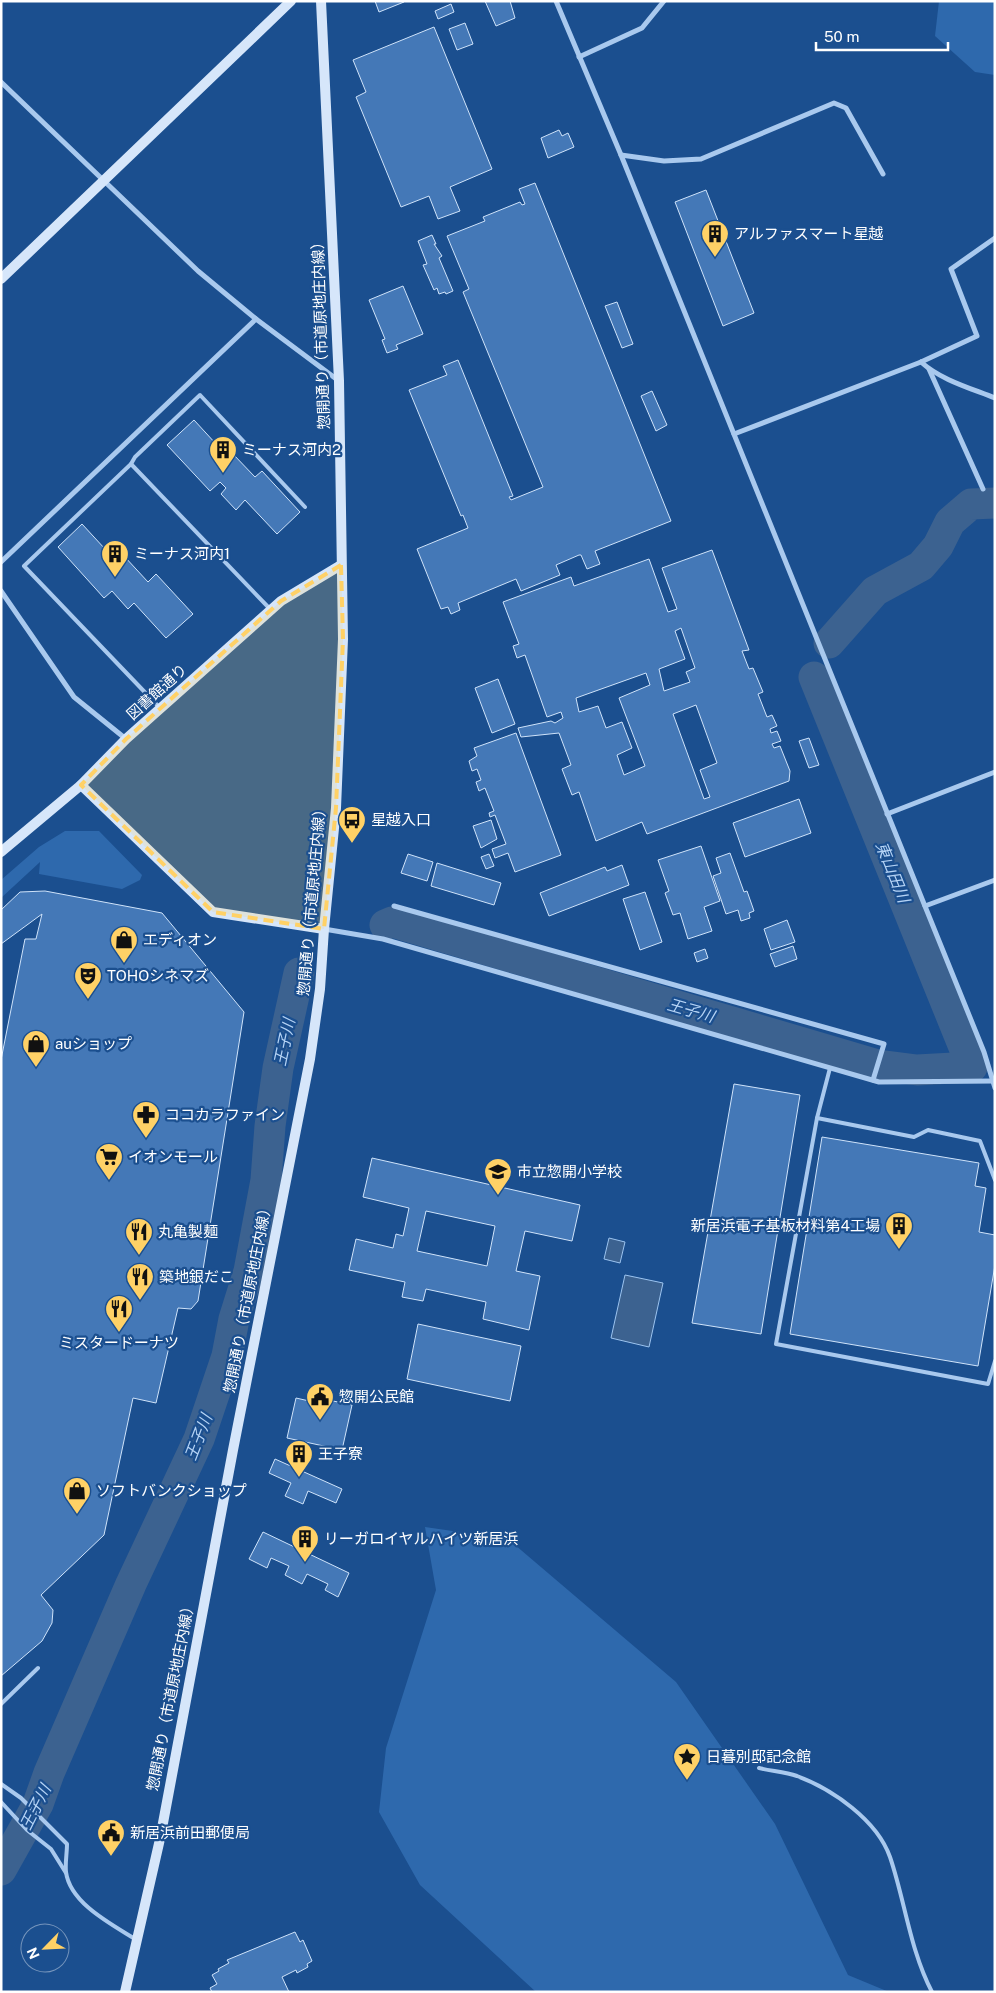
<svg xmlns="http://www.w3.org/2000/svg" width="996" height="1993" font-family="'Public Sans','Noto Sans JP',sans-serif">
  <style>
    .green { fill: #2e69ad }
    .water { fill: #3c6290; stroke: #9cc4f0 }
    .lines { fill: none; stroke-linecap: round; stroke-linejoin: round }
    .river { stroke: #3c6290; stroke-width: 31 }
    .building { fill: #4478b7; stroke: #cfe3fa; fill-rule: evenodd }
    .lane { stroke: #a9c9ee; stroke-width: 4 }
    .street { stroke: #a9c9ee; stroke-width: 5 }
    .secondary { stroke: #d6e6fa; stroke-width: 10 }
    .marked { fill: #ffd166; fill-opacity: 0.2; stroke: #ffd166; stroke-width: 4; stroke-dasharray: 10 6; stroke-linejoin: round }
    .labels { text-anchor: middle; stroke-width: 4.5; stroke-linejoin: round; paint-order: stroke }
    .poi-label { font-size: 15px; fill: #fff; stroke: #1b4f8f; text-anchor: start }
    .street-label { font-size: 15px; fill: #fff; stroke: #1b4f8f }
    .water-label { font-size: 16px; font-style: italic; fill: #b5d3f5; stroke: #1b4f8f }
  </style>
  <rect width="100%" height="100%" fill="#1b4f8f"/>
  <g class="green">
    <path d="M939,1H995V75L975,72L935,36Z"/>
    <path d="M65,831H99L142,875L140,880L122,889L39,874L40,862L1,898V880L39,847Z"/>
    <path d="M425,1527L508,1539L676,1682L775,1824L848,1975L889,1992H536L420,1885L379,1812L386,1748L436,1590Z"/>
  </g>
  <g class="water">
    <path d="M609,1238L625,1242L620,1263L604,1259Z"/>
    <path d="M625,1275L663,1283L649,1347L611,1338Z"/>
  </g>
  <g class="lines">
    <g class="river">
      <path d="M829,643L875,591L921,566L938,546L950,522L971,504L995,503"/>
      <path d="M385,925L392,922L878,1065L917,1070L972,1067L814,677"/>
      <path d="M1,1870L38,1804L49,1773L131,1584L199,1439L227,1356L234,1319L249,1271L266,1180L270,1126L278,1068L299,973"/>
    </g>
  </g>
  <g class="building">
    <path d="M375,1H404V2L379,12Z"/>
    <path d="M485,1H510L515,18L496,26Z"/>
    <path d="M451,4L454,12L438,19L435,11Z"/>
    <path d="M465,23L473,44L457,50L449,29Z"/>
    <path d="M434,27L492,169L450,187L460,211L438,219L429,196L401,207L356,97L366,92L353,60Z"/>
    <path d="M559,130L562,136L568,133L574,147L548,158L541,138Z"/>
    <path d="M535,183L671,521L595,551L600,564L587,569L581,555H579L556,565L560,575L521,591L516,579L458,603L460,610L451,614L448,607L441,609L417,549L468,528L463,515L461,516L409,390L447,375L443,366L458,360L513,496L509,497L511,500L543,487L463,292L469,289L447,236L485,221L483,217L520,202L522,205L525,204L519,189Z"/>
    <path d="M706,190L754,313L723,326L675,202Z"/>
    <path d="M432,235L436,244H434L442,256L439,258L453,291L446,294L445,292L439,294L437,288L434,290L423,265L427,264L418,241Z"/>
    <path d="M403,286L423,334L396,345L398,349L387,353L382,340L385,339L369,300Z"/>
    <path d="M617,302L633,344L622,348L605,306Z"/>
    <path d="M652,391L667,425L656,431L641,396Z"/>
    <path d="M194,420L228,457L232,453L255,477L262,471L300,512L277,534L245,500L236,510L221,494L226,488L220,482L210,491L167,445Z"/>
    <path d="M82,524L117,562L124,556L148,582L156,574L193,614L166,638L134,603L128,609L112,591L104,598L58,547Z"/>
    <path d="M712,550L749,650L742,651L749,669L753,668L763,692L758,694L767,717L772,715L777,726L770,729L771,733L777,731L781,741L772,744L774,748L780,746L790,771L789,781L647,834L642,822L596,841L579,792L572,795L562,769L571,765L559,733L521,737L518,728L551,721L555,723L563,718L561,712L547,717L525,655L517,658L513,646L519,644L503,602L571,577L574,586L649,559L668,612L677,609L662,568ZM681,628L695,668L686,672L690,682L664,691L659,669L685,659L675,631ZM646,673L650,685L619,698L645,766L624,775L617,755L632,748L622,722L606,728L598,706L579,712L576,698ZM696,705L717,763L700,770L710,797L704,799L673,714Z"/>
    <path d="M498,679L515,724L492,733L475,688Z"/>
    <path d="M516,733L561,855L515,872L508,853L495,858L492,849L506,844L495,815L490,817L489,813L494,811L485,788L479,791L476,782L481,780L477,769L472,771L469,761L477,756L474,748Z"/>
    <path d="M809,738L819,765L809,768L799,741Z"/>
    <path d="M799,799L811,833L745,857L733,823Z"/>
    <path d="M491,820L497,839L481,848L473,826Z"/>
    <path d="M701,846L720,901L704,907L712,931L688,939L680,913L673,915L665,893L669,891L658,860Z"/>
    <path d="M730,853L744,892L747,891L754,911L749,913L750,918L741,921L738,910L726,914L713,876L721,873L716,858Z"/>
    <path d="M408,854L433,862L427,881L401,873Z"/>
    <path d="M489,854L494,866L486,869L481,857Z"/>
    <path d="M437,863L501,883L494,905L431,886Z"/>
    <path d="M622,865L629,885L549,916L540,893L605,867L607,871Z"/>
    <path d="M45,891L162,913L244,1012L198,1301L191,1309L178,1308L156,1403L133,1398L104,1535L41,1595L53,1610L52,1623L42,1641L1,1676V1060L25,939H36L42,914L1,944V910L20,892Z"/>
    <path d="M645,892L662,942L640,950L623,899Z"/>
    <path d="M787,920L795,942L771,950L764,929Z"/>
    <path d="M793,946L797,959L775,967L770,954Z"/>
    <path d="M705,949L708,958L697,962L694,953Z"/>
    <path d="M734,1084L800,1095L761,1334L692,1323Z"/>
    <path d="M822,1137L979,1163L975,1186L986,1188L979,1232L995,1235V1265L978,1366L790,1334Z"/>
    <path d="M372,1158L580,1205L572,1241L525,1231L516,1271L540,1276L529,1330L483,1319L486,1302L426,1289L423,1301L402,1297L405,1282L349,1270L356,1239L393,1248L396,1234L403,1236L409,1208L363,1197ZM426,1211L495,1226L487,1266L417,1251Z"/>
    <path d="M418,1324L521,1346L510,1401L407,1379Z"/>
    <path d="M296,1398L318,1403L319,1398L352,1405L342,1450L287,1438Z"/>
    <path d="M275,1459L342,1489L336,1503L308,1491L303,1504L285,1496L291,1483L269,1473Z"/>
    <path d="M263,1532L349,1573L338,1597L325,1590L328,1584L307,1574L302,1584L285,1575L289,1566L271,1558L267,1568L249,1559Z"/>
    <path d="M295,1932L300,1942L303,1940L312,1961L307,1964L308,1967L297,1973L296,1970L282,1977L289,1992H212L210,1988L217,1984L212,1975L219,1971L218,1969L229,1963L227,1960Z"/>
  </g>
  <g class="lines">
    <g class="lane">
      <path d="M131,464L135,457L200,395L305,507"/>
      <path d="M159,707L24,566L131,464L271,610"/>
      <path d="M830,1068L817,1118L776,1344L988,1384L995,1361"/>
      <path d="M817,1118L914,1137L928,1130L980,1141L995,1180"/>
      <path d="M1,1704L38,1668"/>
      <path d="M759,1768C771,1771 785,1772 797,1776C832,1789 877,1820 890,1857C905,1901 910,1950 932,1992"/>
      <path d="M1,1784L21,1798L67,1844C67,1853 65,1863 66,1872C70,1903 111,1924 135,1939"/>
      <path d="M1,1802L27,1830L51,1849L66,1873"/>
    </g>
    <g class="street">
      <path d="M556,1L621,155L984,1052L995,1088"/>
      <path d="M579,57L642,28L664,1"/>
      <path d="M1,82L198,271L256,319L1,562"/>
      <path d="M621,155L664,161L701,159L834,103L846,108L883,174"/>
      <path d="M256,319L339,381"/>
      <path d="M921,362C941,380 970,388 995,398"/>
      <path d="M929,369L983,489"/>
      <path d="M734,434L921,362L977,336L951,269L995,238"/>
      <path d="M1,591L74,697L126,739"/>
      <path d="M887,814L995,772"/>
      <path d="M394,906L884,1044L873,1080"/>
      <path d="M925,906L995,880"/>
      <path d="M324,929L383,939L879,1082L994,1081"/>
    </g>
    <g class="secondary">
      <path d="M1,279L291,1"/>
      <path d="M81,785L213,912L324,929"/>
      <path d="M1,852L81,785L126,739L281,601L341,565"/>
      <path d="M125,1992L160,1839L233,1450L310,1059L320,989L324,929L336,808L343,639L339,381L321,1"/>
    </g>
  </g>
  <path class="marked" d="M341,565L343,639L336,808L324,929L213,912L81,785L126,739L281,601Z"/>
  <defs>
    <symbol id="building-pin" viewBox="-11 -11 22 30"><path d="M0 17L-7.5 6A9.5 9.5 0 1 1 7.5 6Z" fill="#ffd166" stroke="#1b4f8f"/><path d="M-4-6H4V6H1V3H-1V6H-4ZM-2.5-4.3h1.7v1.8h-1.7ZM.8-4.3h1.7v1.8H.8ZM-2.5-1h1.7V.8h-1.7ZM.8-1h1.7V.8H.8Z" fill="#111"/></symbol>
    <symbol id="bus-pin" viewBox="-11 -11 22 30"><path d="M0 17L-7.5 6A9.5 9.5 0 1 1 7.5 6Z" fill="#ffd166" stroke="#1b4f8f"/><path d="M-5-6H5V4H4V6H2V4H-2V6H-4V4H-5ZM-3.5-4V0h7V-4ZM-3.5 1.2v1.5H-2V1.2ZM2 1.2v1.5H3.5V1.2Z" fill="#111"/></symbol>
    <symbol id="shop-pin" viewBox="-11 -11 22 30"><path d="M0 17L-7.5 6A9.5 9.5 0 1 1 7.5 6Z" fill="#ffd166" stroke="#1b4f8f"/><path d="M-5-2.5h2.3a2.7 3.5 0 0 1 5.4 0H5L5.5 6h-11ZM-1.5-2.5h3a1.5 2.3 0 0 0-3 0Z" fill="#111"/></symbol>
    <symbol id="theatre-pin" viewBox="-11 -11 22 30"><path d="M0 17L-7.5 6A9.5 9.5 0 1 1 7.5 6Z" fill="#ffd166" stroke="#1b4f8f"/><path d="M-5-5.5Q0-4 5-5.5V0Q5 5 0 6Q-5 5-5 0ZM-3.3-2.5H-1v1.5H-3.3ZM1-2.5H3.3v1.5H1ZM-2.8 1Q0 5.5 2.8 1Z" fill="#111"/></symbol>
    <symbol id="pharmacy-pin" viewBox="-11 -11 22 30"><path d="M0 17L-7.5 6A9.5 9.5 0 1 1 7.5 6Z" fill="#ffd166" stroke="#1b4f8f"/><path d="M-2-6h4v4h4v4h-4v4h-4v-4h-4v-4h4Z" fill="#111"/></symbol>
    <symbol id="supermarket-pin" viewBox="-11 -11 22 30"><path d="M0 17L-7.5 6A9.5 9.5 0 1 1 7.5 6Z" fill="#ffd166" stroke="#1b4f8f"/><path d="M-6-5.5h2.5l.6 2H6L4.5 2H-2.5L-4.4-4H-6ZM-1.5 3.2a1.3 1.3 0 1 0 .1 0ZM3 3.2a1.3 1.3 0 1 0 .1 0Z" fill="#111"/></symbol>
    <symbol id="school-pin" viewBox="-11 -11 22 30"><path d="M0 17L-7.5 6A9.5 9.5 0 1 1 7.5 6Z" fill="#ffd166" stroke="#1b4f8f"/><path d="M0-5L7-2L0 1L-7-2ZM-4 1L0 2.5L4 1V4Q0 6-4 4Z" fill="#111"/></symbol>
    <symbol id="restaurant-pin" viewBox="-11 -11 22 30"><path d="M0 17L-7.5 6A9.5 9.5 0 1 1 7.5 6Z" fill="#ffd166" stroke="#1b4f8f"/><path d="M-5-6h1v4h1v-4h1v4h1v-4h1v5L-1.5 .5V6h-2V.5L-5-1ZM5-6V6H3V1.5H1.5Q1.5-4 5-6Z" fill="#111"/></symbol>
    <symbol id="civic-pin" viewBox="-11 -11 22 30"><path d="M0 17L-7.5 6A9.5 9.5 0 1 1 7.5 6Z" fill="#ffd166" stroke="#1b4f8f"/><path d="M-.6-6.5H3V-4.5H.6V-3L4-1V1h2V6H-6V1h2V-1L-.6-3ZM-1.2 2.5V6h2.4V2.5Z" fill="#111"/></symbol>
    <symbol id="sight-pin" viewBox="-11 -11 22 30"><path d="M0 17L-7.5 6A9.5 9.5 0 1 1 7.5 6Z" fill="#ffd166" stroke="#1b4f8f"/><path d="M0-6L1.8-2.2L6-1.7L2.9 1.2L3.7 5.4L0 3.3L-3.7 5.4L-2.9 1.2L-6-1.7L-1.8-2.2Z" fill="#111"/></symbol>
  </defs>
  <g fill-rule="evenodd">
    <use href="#building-pin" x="699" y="218" width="32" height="43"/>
    <use href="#building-pin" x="207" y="434" width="32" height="43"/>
    <use href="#building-pin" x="99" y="538" width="32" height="43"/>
    <use href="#bus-pin" x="336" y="804" width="32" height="43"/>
    <use href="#shop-pin" x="108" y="924" width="32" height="43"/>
    <use href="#theatre-pin" x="72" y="960" width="32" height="43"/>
    <use href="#shop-pin" x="20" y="1028" width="32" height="43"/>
    <use href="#pharmacy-pin" x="130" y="1099" width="32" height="43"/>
    <use href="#supermarket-pin" x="93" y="1141" width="32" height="43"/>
    <use href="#school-pin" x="482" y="1156" width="32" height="43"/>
    <use href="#building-pin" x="883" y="1210" width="32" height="43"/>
    <use href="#restaurant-pin" x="123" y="1216" width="32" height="43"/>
    <use href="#restaurant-pin" x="124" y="1261" width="32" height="43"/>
    <use href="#restaurant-pin" x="103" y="1293" width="32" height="43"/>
    <use href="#civic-pin" x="304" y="1381" width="32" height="43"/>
    <use href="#building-pin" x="283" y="1438" width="32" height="43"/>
    <use href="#shop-pin" x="61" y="1475" width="32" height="43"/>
    <use href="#building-pin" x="289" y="1523" width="32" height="43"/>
    <use href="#sight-pin" x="671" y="1741" width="32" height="43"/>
    <use href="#civic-pin" x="95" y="1817" width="32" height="43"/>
  </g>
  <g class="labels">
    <g class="poi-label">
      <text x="734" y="239">アルファスマート星越</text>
      <text x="242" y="455">ミーナス河内2</text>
      <text x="134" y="559">ミーナス河内1</text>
      <text x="371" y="825">星越入口</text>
      <text x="143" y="945">エディオン</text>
      <text x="107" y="981">TOHOシネマズ</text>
      <text x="55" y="1049">auショップ</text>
      <text x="165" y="1120">ココカラファイン</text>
      <text x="128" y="1162">イオンモール</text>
      <text x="517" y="1177">市立惣開小学校</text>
      <text x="880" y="1231" text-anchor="end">新居浜電子基板材料第4工場</text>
      <text x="158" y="1237">丸亀製麺</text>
      <text x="159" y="1282">築地銀だこ</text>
      <text x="119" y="1348" text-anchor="middle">ミスタードーナツ</text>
      <text x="339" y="1402">惣開公民館</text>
      <text x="318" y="1459">王子寮</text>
      <text x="96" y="1496">ソフトバンクショップ</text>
      <text x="324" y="1544">リーガロイヤルハイツ新居浜</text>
      <text x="706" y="1762">日暮別邸記念館</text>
      <text x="130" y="1838">新居浜前田郵便局</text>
    </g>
    <g class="street-label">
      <text transform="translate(321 332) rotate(-92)" y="5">惣開通り（市道原地庄内線）</text>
      <text transform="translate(157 692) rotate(-42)" y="5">図書館通り</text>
      <text transform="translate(312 899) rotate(-85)" y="5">惣開通り（市道原地庄内線）</text>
      <text transform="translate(248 1297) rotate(-79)" y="5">惣開通り（市道原地庄内線）</text>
      <text transform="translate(171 1695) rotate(-79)" y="5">惣開通り（市道原地庄内線）</text>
    </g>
    <g class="water-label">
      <text transform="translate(893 872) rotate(68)" y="6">東山田川</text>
      <text transform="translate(691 1010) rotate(16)" y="6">王子川</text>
      <text transform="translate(284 1042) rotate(-78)" y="6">王子川</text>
      <text transform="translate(198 1437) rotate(-69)" y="6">王子川</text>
      <text transform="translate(35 1807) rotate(-63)" y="6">王子川</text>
    </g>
  </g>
  <rect width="996" height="1993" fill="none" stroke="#ffffff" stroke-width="5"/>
  <g transform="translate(45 1948) rotate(246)"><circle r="24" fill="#1b4f8f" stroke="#7695bc"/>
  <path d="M0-4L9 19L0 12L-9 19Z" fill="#ffd166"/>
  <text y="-8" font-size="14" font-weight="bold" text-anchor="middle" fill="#ffffff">N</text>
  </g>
  <path d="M816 42v8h132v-8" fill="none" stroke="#ffffff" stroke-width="2.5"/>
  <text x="824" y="42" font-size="15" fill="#ffffff" stroke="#1b4f8f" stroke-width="4" paint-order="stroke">50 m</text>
</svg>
